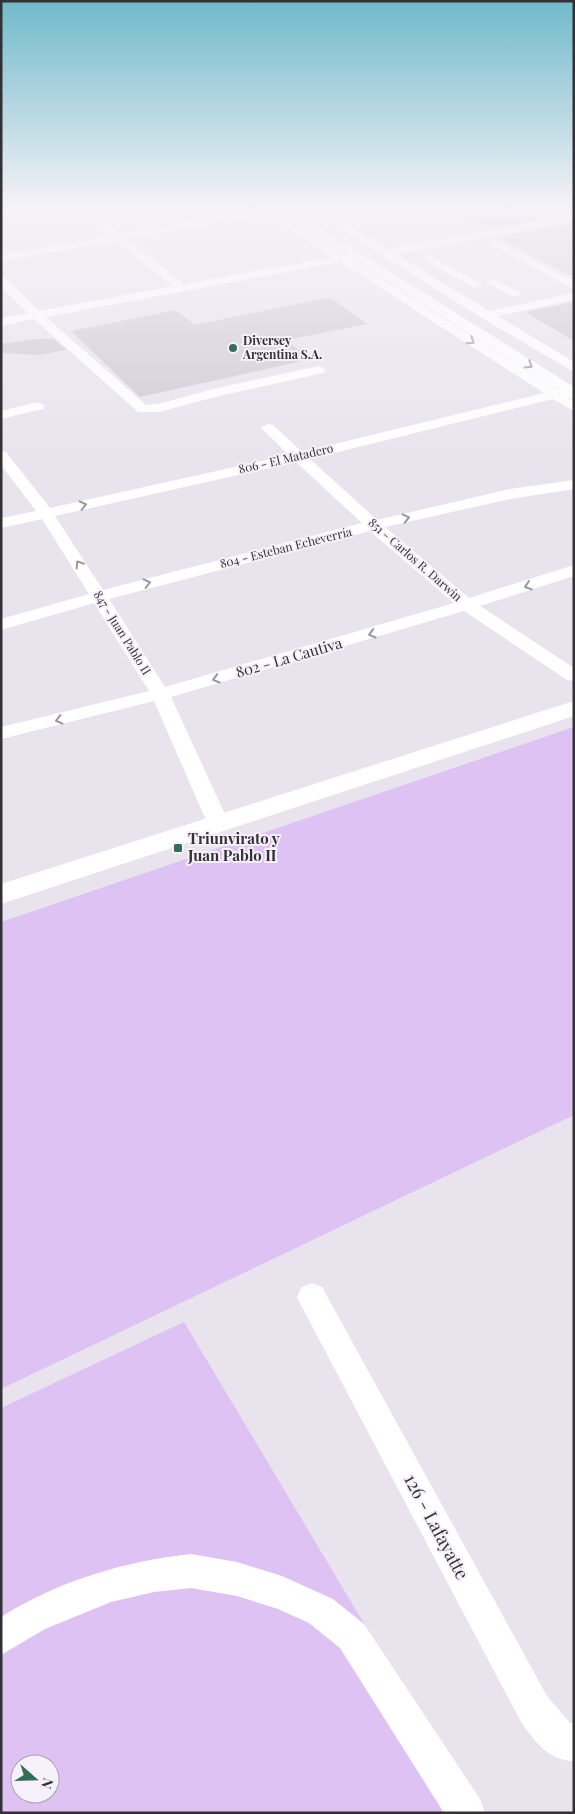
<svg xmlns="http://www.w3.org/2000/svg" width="575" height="1814" font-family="'Playfair Display',serif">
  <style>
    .green { fill: #ddc2f3; fill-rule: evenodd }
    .building { fill: #cdc8d2 }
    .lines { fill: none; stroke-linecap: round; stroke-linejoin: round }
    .minor { fill: #fff; fill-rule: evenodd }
    .major { fill: #fff; fill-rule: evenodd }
    .oneway { stroke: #99989a }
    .poi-dot { fill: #326e58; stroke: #f6f0fa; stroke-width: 2 }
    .labels { text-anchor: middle; stroke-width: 4; stroke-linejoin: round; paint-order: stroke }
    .far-poi-label { font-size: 12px; font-weight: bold; fill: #333135; stroke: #f6f0fa; text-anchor: start }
    .far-street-label { font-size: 12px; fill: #333135; stroke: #f6f0fa }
    .street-label { font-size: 15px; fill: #333135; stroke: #f6f0fa }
    .poi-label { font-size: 15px; font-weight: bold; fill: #333135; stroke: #f6f0fa; text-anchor: start }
    .near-street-label { font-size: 18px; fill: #333135; stroke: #f6f0fa }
  </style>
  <rect width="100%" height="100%" fill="#e9e3ed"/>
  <g class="green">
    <path d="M449,205H523L549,218L487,229L443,206Z"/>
    <path d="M574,727V1115L1,1389V922Z"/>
    <path d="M184,1322L477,1813H1V1408ZM20,1764H50V1794H20Z"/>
  </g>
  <g class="building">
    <path d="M574,223V277L498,237Z"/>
    <path d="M330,297L367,324L286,340L311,359L140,397L71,331L176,310L195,325Z"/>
    <path d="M574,302V341L525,312Z"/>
    <path d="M36,339H54L66,350L39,355L1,353V344Z"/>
  </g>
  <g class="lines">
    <g class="minor">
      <path d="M73,205H84L120,234L259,209L254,205H266L270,207L315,205L388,249L574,215V221L396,254L489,311L574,293V300L498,316L574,362V372L482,318L304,207L277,212L344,255H353L355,257L352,260L557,390L574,388V394L566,396L574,401V411L553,399L310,459L377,520L510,489L574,480V489L510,499L385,527L469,598L574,565V576L480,606L574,668V681L567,680L464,611L171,697L230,825L226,830L219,832L212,830L208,825L154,701L1,739V727L149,691L94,603L1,630V619L89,594L42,519L1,528V518L36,511L1,465V451L6,452L50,508L289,455L261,428L268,424L273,425L302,452L544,393L340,262L46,317L146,405L158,404L217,388L319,366L326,370L324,373L219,396L159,412H138L34,319L1,326V318L28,313L1,287V277L5,278L39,311L173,286L116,241L1,261V255L110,236ZM266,214L332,257L184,284L127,239ZM296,462L362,523L103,590L55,516ZM370,531L454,603L165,687L109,599Z"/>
      <path d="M496,240L574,281V289L492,245L491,243Z"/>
      <path d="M427,254L480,283L482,285L476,288L472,287L423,259V255Z"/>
      <path d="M493,279L519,292L521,294L519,296H511L489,284L487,282Z"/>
      <path d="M38,402L45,406L43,409L1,419V411Z"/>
      <path d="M312,1283L322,1287L547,1696L570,1723H574V1761C548,1761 535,1741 521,1722L302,1307L297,1297L302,1287Z"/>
      <path d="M191,1554L237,1562L282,1576L333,1599L364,1624L480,1799L485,1813H444L340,1648L309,1623L278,1609L237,1596L191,1588L154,1592L111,1602L45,1629L1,1655V1617C58,1581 125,1561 191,1554Z"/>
    </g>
    <g class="major">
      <path d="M269,205H284L574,387V399L568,397Z"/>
      <path d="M574,701V716L1,904V884Z"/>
    </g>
  </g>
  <defs><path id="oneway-chevron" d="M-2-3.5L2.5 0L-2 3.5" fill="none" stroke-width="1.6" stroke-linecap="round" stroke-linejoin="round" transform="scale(1.25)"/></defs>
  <g class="oneway">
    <use href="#oneway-chevron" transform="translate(471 341) rotate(33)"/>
    <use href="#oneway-chevron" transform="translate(529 365) rotate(32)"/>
    <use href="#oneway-chevron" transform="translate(83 505) rotate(-13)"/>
    <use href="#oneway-chevron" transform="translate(406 518) rotate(-13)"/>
    <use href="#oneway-chevron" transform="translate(79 564) rotate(-123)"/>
    <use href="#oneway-chevron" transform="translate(147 583) rotate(-14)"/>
    <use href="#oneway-chevron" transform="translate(528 586) rotate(161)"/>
    <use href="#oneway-chevron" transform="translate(372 634) rotate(164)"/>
    <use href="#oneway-chevron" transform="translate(216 679) rotate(164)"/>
    <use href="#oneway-chevron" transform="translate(59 720) rotate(166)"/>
  </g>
  <linearGradient id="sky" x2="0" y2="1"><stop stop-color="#70baca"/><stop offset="0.45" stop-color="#f5f2f7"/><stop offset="1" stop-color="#f5f2f7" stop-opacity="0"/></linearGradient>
  <rect width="575" height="459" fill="url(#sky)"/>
  <g class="poi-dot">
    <circle cx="233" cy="348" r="5"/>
    <rect x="173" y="843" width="10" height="10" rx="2.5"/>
  </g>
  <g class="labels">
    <g class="far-poi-label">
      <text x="243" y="345">Diversey<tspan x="243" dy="14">Argentina S.A.</tspan></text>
    </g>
    <g class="far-street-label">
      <text transform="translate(286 459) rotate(-13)" y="4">806 - El Matadero</text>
      <text transform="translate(286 548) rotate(-14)" y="4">804 - Esteban Echeverría</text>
      <text transform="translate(415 560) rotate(41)" y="4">851 - Carlos R. Darwin</text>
      <text transform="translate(122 633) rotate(58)" y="4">847 - Juan Pablo II</text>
    </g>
    <g class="street-label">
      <text transform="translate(289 658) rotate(-16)" y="5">802 - La Cautiva</text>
    </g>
    <g class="poi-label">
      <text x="188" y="844">Triunvirato y<tspan x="188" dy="17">Juan Pablo II</tspan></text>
    </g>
    <g class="near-street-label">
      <text transform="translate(436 1527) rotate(62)" y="6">126 - Lafayatte</text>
    </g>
  </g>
  <rect width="575" height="1814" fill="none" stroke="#333135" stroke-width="5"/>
  <g transform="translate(35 1779) rotate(110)"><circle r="24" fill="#f6f0fa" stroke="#a8a4ab"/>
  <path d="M0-4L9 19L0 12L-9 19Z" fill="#326e58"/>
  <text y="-8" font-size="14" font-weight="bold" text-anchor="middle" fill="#333135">N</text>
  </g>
</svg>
